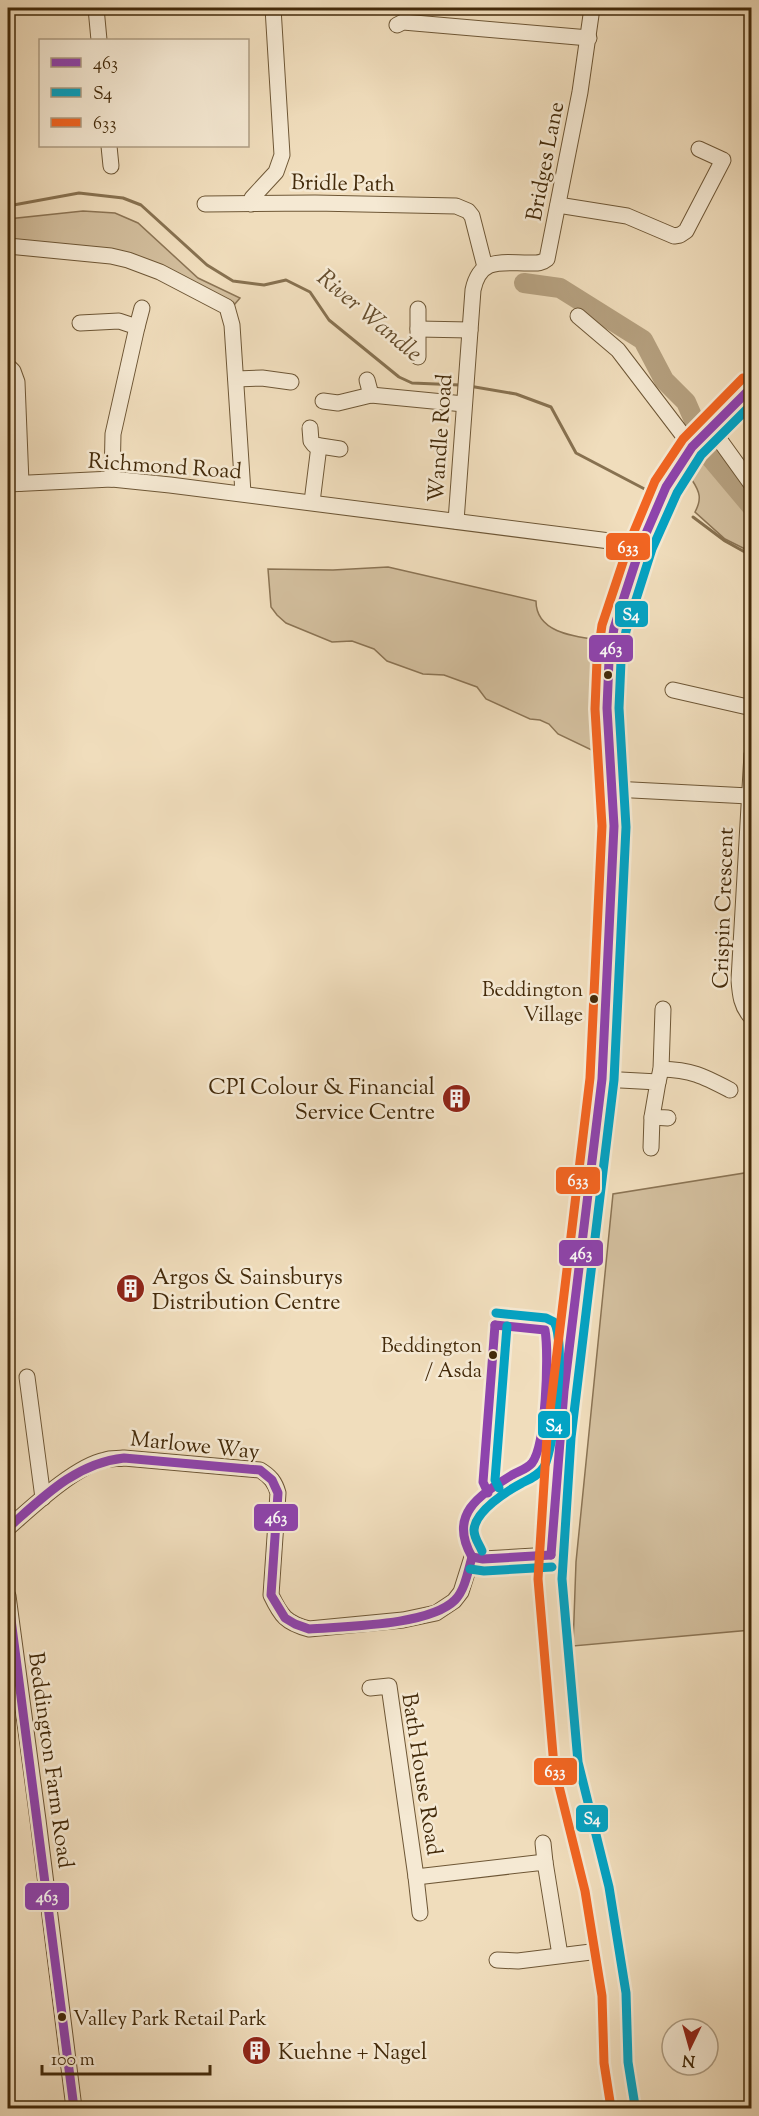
<svg xmlns="http://www.w3.org/2000/svg" width="759" height="2116" font-family="'Sorts Mill Goudy',serif">
  <style>
    .green { fill: #d3bf9e; stroke: #8b7454; stroke-width: 1.5 }
    .lines { fill: none; stroke-linecap: round; stroke-linejoin: round }
    .stream { stroke: #877150; stroke-width: 3 }
    .river { stroke: #b5a07f; stroke-width: 20 }
    .minor-casing { stroke: #6e5736; stroke-width: 17 }
    .major-casing { stroke: #432a0a; stroke-width: 20 }
    .minor { stroke: #f5e9d3; stroke-width: 15 }
    .major { stroke: #f0ddbc; stroke-width: 18 }
    .bus-1-casing { stroke: #f5e9d3; stroke-width: 14 }
    .bus-2-casing { stroke: #f5e9d3; stroke-width: 14 }
    .bus-3-casing { stroke: #f5e9d3; stroke-width: 14 }
    .bus-1 { stroke: #8e44ad; stroke-width: 9 }
    .bus-2 { stroke: #03a3c4; stroke-width: 9 }
    .bus-3 { stroke: #f26522; stroke-width: 9 }
    .bus-dot { fill: #432a0a; stroke: #f5e9d3; stroke-width: 2 }
    .labels { text-anchor: middle; stroke-width: 5; stroke-linejoin: round; paint-order: stroke }
    .bus-label { font-size: 20px; fill: #432a0a; stroke: #f5e9d3; text-anchor: end }
    .street-label { font-size: 22px; fill: #432a0a; stroke: #f5e9d3 }
    .poi-label { font-size: 22px; fill: #432a0a; stroke: #f5e9d3; text-anchor: start }
    .water-label { font-size: 24px; font-style: italic; fill: #654d2d; stroke: #f5e9d3 }
    .line-badge { stroke: #f5e9d3; stroke-width: 2 }
    .badge-label { font-size: 16px; text-anchor: middle; font-weight: bold; fill: #fff }
  </style>
  <rect width="100%" height="100%" fill="#f0ddbc"/>
  <filter id="stains"><feTurbulence type="fractalNoise" baseFrequency=".00333" numOctaves="4"/><feColorMatrix values="0 0 0 0 .2 0 0 0 0 .09 0 0 0 0 .02 0 0 0 .5 -.17"/></filter>
  <radialGradient id="worn" r=".72"><stop offset=".6" stop-color="#630" stop-opacity="0"/><stop offset="1" stop-color="#630" stop-opacity=".3"/></radialGradient>
  <g class="green">
    <path d="M83,211L115,213L138,223L198,278L240,298L234,305L156,265L8,244V219Z"/>
    <path d="M704,458L751,513V552L725,539L695,512C702,499 700,492 692,480Z"/>
    <path d="M388,567L536,601C536,635 580,637 606,641L604,672L597,673L594,693L596,694L600,754L558,734L549,724L540,720L530,719L486,699L477,687L444,675L423,674L387,661L374,649L352,641L332,642L286,623L277,615L271,607L268,569L333,570Z"/>
    <path d="M751,1172V1630L573,1646L576,1562L613,1194Z"/>
  </g>
  <g class="lines">
    <g class="stream">
      <path d="M8,206L79,193L123,198L141,205L207,265L233,281L264,285L286,280L310,292L329,320L399,377L412,383L460,385"/>
      <path d="M469,386L516,394L551,407L576,453L656,495"/>
      <path d="M693,517L725,541L752,556"/>
    </g>
    <path class="river" d="M524,283L560,288L643,340L664,380L686,402L710,457L752,507"/>
    <defs>
      <g id="minor">
        <path d="M96,8L99,40"/>
        <path d="M397,25L403,22L589,38"/>
        <path d="M109,146L111,166"/>
        <path d="M205,204L315,203L456,206L468,211L472,216L485,267"/>
        <path d="M251,204L252,198L276,172L282,155L273,8"/>
        <path d="M558,205L627,216L674,236L680,235L686,231L723,160L699,149"/>
        <path d="M8,246L111,256L128,260L160,272L227,307L232,325L243,493"/>
        <path d="M418,309V357"/>
        <path d="M578,316L618,350L692,447"/>
        <path d="M80,323L119,321L137,327L113,434L112,479"/>
        <path d="M137,327L142,308"/>
        <path d="M418,329L470,330"/>
        <path d="M8,366L13,371L17,382L21,483"/>
        <path d="M236,379L262,378L291,382"/>
        <path d="M367,380L371,395"/>
        <path d="M323,401L338,403L371,395L464,404"/>
        <path d="M310,428L311,441L314,445L340,449"/>
        <path d="M711,428L752,485"/>
        <path d="M8,484L112,479L170,485L641,545"/>
        <path d="M312,502L319,446"/>
        <path d="M456,521L473,290C480,257 501,263 529,263C536,263 541,264 547,259L580,92L592,8"/>
        <path d="M673,690L752,708"/>
        <path d="M752,754L739,980C740,994 741,1007 752,1018"/>
        <path d="M613,789L749,796"/>
        <path d="M661,1069C692,1070 703,1076 730,1090"/>
        <path d="M602,1079L658,1082L652,1117L668,1118"/>
        <path d="M658,1082L661,1069L663,1009"/>
        <path d="M651,1148L652,1117"/>
        <path d="M27,1377L43,1498"/>
        <path d="M8,1528C32,1507 75,1466 105,1460C111,1458 118,1459 124,1458L260,1470C270,1476 275,1482 278,1493L271,1595C281,1616 286,1623 309,1629L403,1620L436,1613L454,1601L461,1592L472,1557L483,1559L551,1555"/>
        <path d="M8,1596L38,1820L74,2108"/>
        <path d="M370,1688L389,1686L416,1877L545,1862L560,1955"/>
        <path d="M543,1843L545,1862"/>
        <path d="M416,1877L420,1913"/>
        <path d="M497,1960L518,1961L607,1950"/>
      </g>
      <path id="major" d="M623,2108L616,2063L614,1995L597,1889L566,1764L550,1579L559,1437L602,1079L614,826L613,789L607,708L609,660L614,628L641,545L666,487L692,447L752,386"/>
    </defs>
    <use href="#minor" class="minor-casing"/>
    <use href="#major" class="major-casing"/>
    <use href="#minor" class="minor"/>
    <use href="#major" class="major"/>
    <defs>
      <g id="bus-1">
        <path d="M488,1493L483,1482L495,1325"/>
        <path d="M8,1528C43,1497 76,1463 124,1458L260,1470L272,1480L278,1493L271,1595L285,1618L295,1624L309,1629C345,1626 429,1626 455,1600C465,1590 468,1571 472,1557"/>
        <path d="M551,1555L564,1391L602,1079L614,826L607,708L609,660L614,628L641,545L666,487L692,447L752,387"/>
        <path d="M472,1557C448,1515 478,1496 512,1475C519,1471 527,1469 532,1463C546,1445 549,1354 545,1330L495,1325"/>
        <path d="M472,1557L483,1559L551,1555"/>
        <path d="M8,1596L74,2108"/>
      </g>
      <g id="bus-2">
        <path d="M499,1488L495,1480L507,1326"/>
        <path d="M482,1551C479,1544 474,1538 474,1530C475,1511 507,1491 522,1483C530,1479 539,1475 544,1467C555,1446 566,1340 554,1322L546,1318L496,1313"/>
        <path d="M470,1569L484,1571L552,1567"/>
        <path d="M635,2106L628,2062L626,1993L609,1887L578,1762L562,1579L571,1438L614,1080L626,827L619,708L621,661L626,631L652,549L677,493L701,455L752,404"/>
      </g>
      <path id="bus-3" d="M611,2108L604,2063L602,1996L585,1891L554,1766L538,1579L547,1436L590,1078L602,826L595,709L597,660L602,625L630,541L655,481L683,439L743,378"/>
    </defs>
    <use href="#bus-1" class="bus-1-casing"/>
    <use href="#bus-2" class="bus-2-casing"/>
    <use href="#bus-3" class="bus-3-casing"/>
    <use href="#bus-1" class="bus-1"/>
    <use href="#bus-2" class="bus-2"/>
    <use href="#bus-3" class="bus-3"/>
  </g>
  <defs>
    <symbol id="building-disc" viewBox="-11 -11 22 22"><circle r="9.5" fill="#8f2418" stroke="#f5e9d3"/><path d="M-4-6H4V6H1V3H-1V6H-4ZM-2.5-4.3h1.7v1.8h-1.7ZM.8-4.3h1.7v1.8H.8ZM-2.5-1h1.7V.8h-1.7ZM.8-1h1.7V.8H.8Z" fill="#fff"/></symbol>
  </defs>
  <g fill-rule="evenodd">
    <use href="#building-disc" x="440" y="1082" width="33" height="33"/>
    <use href="#building-disc" x="114" y="1272" width="33" height="33"/>
    <use href="#building-disc" x="240" y="2034" width="33" height="33"/>
  </g>
  <g class="bus-dot">
    <circle cx="608" cy="675" r="5"/>
    <circle cx="594" cy="999" r="5"/>
    <circle cx="493" cy="1355" r="5"/>
    <circle cx="62" cy="2017" r="5"/>
  </g>
  <g class="labels">
    <g class="bus-label">
      <text x="583" y="996">Beddington<tspan x="583" dy="25">Village</tspan></text>
      <text x="482" y="1352">Beddington<tspan x="482" dy="25">/ Asda</tspan></text>
      <text x="73" y="2025" text-anchor="start">Valley Park Retail Park</text>
    </g>
    <g class="street-label">
      <text transform="translate(544 161) rotate(-79)" y="8">Bridges Lane</text>
      <text transform="translate(343 182) rotate(1)" y="8">Bridle Path</text>
      <text transform="translate(439 438) rotate(-86)" y="8">Wandle Road</text>
      <text transform="translate(165 465) rotate(4)" y="8">Richmond Road</text>
      <text transform="translate(722 908) rotate(-88)" y="8">Crispin Crescent</text>
      <text transform="translate(195 1444) rotate(6)" y="8">Marlowe Way</text>
      <text transform="translate(52 1760) rotate(82)" y="8">Beddington Farm Road</text>
      <text transform="translate(423 1774) rotate(81)" y="8">Bath House Road</text>
    </g>
    <g class="poi-label">
      <text x="435" y="1094" text-anchor="end">CPI Colour &amp; Financial<tspan x="435" dy="25">Service Centre</tspan></text>
      <text x="152" y="1284">Argos &amp; Sainsburys<tspan x="152" dy="25">Distribution Centre</tspan></text>
      <text x="278" y="2059">Kuehne + Nagel</text>
    </g>
    <g class="water-label">
      <text transform="translate(370 315) rotate(40)" y="8">River Wandle</text>
    </g>
  </g>
  <g class="line-badge">
    <rect x="605" y="532" width="46" height="29" rx="6" fill="#f26522"/>
    <rect x="614" y="600" width="35" height="28" rx="6" fill="#03a3c4"/>
    <rect x="588" y="634" width="46" height="29" rx="6" fill="#8e44ad"/>
    <rect x="555" y="1166" width="46" height="29" rx="6" fill="#f26522"/>
    <rect x="558" y="1239" width="46" height="28" rx="6" fill="#8e44ad"/>
    <rect x="537" y="1410" width="34" height="29" rx="6" fill="#03a3c4"/>
    <rect x="253" y="1503" width="46" height="29" rx="6" fill="#8e44ad"/>
    <rect x="533" y="1757" width="45" height="29" rx="6" fill="#f26522"/>
    <rect x="575" y="1804" width="34" height="29" rx="6" fill="#03a3c4"/>
    <rect x="24" y="1882" width="46" height="29" rx="6" fill="#8e44ad"/>
  </g>
  <g class="badge-label">
    <text x="628" y="553">633</text>
    <text x="631" y="620">S4</text>
    <text x="611" y="654">463</text>
    <text x="578" y="1186">633</text>
    <text x="581" y="1259">463</text>
    <text x="554" y="1431">S4</text>
    <text x="276" y="1523">463</text>
    <text x="555" y="1777">633</text>
    <text x="592" y="1824">S4</text>
    <text x="47" y="1902">463</text>
  </g>
  <rect width="759" height="2116" fill="none" stroke="#f0ddbc" stroke-width="30"/>
  <rect x="9" y="9" width="741" height="2098" fill="none" stroke="#432a0a" stroke-width="3"/>
  <rect x="15" y="15" width="729" height="2086" fill="none" stroke="#432a0a" stroke-width="1.5"/>
  <rect x="39" y="39" width="210" height="108" fill="#f5e9d3" stroke="#ae9d83" stroke-width="1.5"/>
  <rect x="51" y="58" width="30" height="9" fill="#8e44ad" stroke="#ae9d83" stroke-width="1.5"/>
  <text x="93" y="69" font-size="18" fill="#432a0a">463</text>
  <rect x="51" y="88" width="30" height="9" fill="#03a3c4" stroke="#ae9d83" stroke-width="1.5"/>
  <text x="93" y="99" font-size="18" fill="#432a0a">S4</text>
  <rect x="51" y="118" width="30" height="9" fill="#f26522" stroke="#ae9d83" stroke-width="1.5"/>
  <text x="93" y="129" font-size="18" fill="#432a0a">633</text>
  <g transform="translate(690 2047) rotate(185)"><circle r="28" fill="#f5e9d3" stroke="#ae9d83" stroke-width="1.5"/>
  <path d="M0-4.5L10 22L0 15L-10 22Z" fill="#8f2418"/>
  <text y="-9" font-size="16" font-weight="bold" text-anchor="middle" fill="#432a0a">N</text>
  </g>
  <path d="M42 2065v9h168v-9" fill="none" stroke="#432a0a" stroke-width="3"/>
  <text x="51" y="2065" font-size="18" fill="#432a0a" stroke="#f5e9d3" stroke-width="4.5" paint-order="stroke">100 m</text>
  <rect width="100%" height="100%" filter="url(#stains)"/>
  <rect width="100%" height="100%" fill="url(#worn)"/>
</svg>
